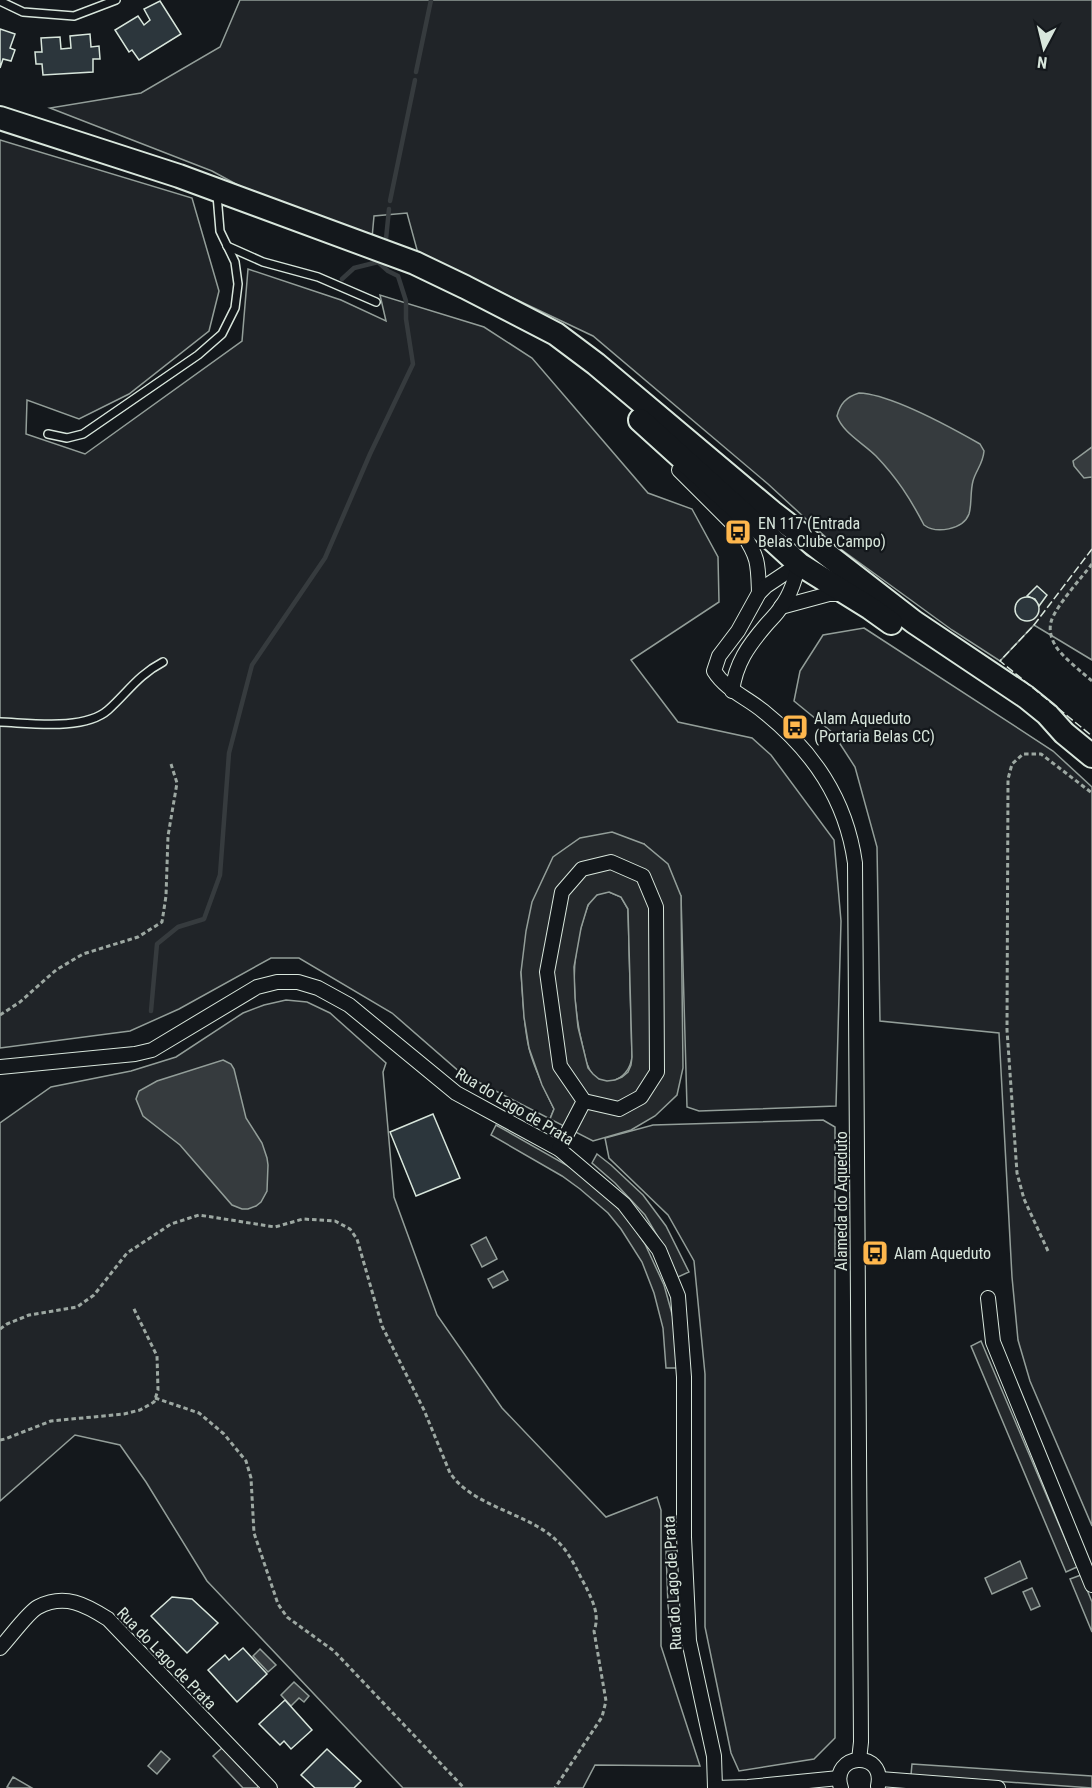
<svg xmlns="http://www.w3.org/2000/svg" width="1092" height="1788" font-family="'Roboto Condensed',sans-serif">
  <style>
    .green { fill: #202428; stroke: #939e99; stroke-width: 1.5 }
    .parking { fill: #24282b; stroke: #939e99; stroke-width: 1.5; fill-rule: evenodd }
    .water { fill: #363b3e; stroke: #939e99; stroke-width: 1.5 }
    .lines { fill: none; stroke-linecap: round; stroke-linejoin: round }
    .stream { stroke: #363b3e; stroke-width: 4.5 }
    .building { fill: #2c363c; stroke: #d8e6dc; stroke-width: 1.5 }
    .lane-casing { stroke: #d8e6dc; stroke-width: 10 }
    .street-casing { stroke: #d8e6dc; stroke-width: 16 }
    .primary-casing { stroke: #d8e6dc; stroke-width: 26 }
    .path { stroke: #9da8a2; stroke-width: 3; stroke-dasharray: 4.5 3; stroke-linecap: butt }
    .lane { stroke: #14181c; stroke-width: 7 }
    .street { stroke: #14181c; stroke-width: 14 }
    .primary { stroke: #14181c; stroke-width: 22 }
    .fence { stroke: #d8e6dc; stroke-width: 1.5; stroke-dasharray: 8 3; stroke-linecap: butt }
    .labels { text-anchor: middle; stroke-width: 4.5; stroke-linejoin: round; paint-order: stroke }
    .poi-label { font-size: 16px; fill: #d8e6dc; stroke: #14181c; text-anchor: start }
    .street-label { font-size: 16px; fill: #d8e6dc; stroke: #14181c }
  </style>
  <rect width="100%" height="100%" fill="#14181c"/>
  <g class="green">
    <path d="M240,0H1092V660L1034,625L1000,661L952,630L831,542L768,484L593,336L494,289L419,257L407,213L374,216L372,238L247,190L212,171L50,108L141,93L220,47Z"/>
    <path d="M0,140L192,198L219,291L209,331L129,394L79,419L27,400L26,434L85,454L242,341L248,269L341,300L386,321L380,295L484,327L532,358L648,493L692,509L718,557L719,602L631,660L678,722L752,738L771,755L834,840L841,921L836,1106L699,1111L687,1107L681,896L644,844L521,972C523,997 523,1023 529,1048C534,1069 545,1090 554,1109L550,1119L461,1073L392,1013L299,958H271L179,1009L130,1031L0,1048Z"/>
    <path d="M864,628L1053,751L1092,787V1526L1030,1381L1018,1340L1012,1277L999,1033L880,1021L877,847L855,767L833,733L794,701L800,671L823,635Z"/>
    <path d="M609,892L621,897L628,909L632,1057C629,1083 597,1092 588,1066C585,1061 585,1054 583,1048C573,1007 570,961 583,920C586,911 588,901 596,895C600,893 605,892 609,892Z"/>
    <path d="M286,1000L307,1002L330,1013L386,1063L383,1072L394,1197L437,1315L502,1408L606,1517L657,1497L661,1510V1646L700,1766L595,1765L583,1788H403L207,1581L146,1482L120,1445L75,1435L0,1501V1123L51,1087L131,1071L176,1057L243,1013L264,1005Z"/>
    <path d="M823,1120L835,1127V1738L814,1759L739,1771L731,1753L705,1627V1374L694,1261L668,1215L609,1158L605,1138L653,1125Z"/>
  </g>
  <g class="parking">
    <path d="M612,832L644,844L668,864L681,896L683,1068L677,1095L655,1116L631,1130L593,1141L550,1119L554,1109L542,1085L529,1048L524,1017L521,972L526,931L532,902L553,857L580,838ZM609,892L621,897L628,909L632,1057L631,1065L628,1072L622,1077L615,1080L607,1081L599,1079L593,1074L588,1068L578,1027L575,998L574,967L581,928L588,905L597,895Z"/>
    <path d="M496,1125L577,1171L617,1207L627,1218L645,1244L664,1285L674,1321L677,1368H666L663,1328L654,1293L642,1262L621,1229L608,1213L580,1189L562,1176L491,1135Z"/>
    <path d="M597,1154L611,1165L643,1195L666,1226L689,1272L678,1277L664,1247L645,1215L615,1183L592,1163Z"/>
    <path d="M981,1341L1077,1567L1066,1572L971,1346Z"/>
    <path d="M666,1551H679V1583L683,1633L672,1634L668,1606Z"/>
    <path d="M1081,1575L1092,1602V1632L1070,1579Z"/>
    <path d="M222,1748L258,1786L257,1788H243L213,1756Z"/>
    <path d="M912,1764L1092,1776V1788L911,1775Z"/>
    <path d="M13,1777L32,1788H10L7,1787Z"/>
  </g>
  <g class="water">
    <path d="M859,393C890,394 952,428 980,444L984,451C983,464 976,470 973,481C970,492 972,504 969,514C963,530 936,534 924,525C910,498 897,478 876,456C863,443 843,433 837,416C840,404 846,397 859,393Z"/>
    <path d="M1092,447V477L1084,478L1074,466L1073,461Z"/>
    <path d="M223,1060L231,1064L234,1069L246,1118L262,1143L267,1158L268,1165L267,1191L261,1202L256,1206L248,1209H242L232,1205L180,1145L143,1116L136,1099L139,1091L157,1081Z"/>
    <path d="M486,1237L497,1259L482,1267L471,1245Z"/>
    <path d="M503,1271L508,1280L493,1288L488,1279Z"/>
    <path d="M1020,1561L1027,1578L992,1594L985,1578Z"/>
    <path d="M1032,1588L1040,1606L1031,1610L1023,1592Z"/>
    <path d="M260,1649L276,1665L268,1672L253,1656Z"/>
    <path d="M294,1682L309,1696L304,1702L299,1698L291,1706L281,1695Z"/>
    <path d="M161,1751L170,1759L157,1774L148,1766Z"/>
  </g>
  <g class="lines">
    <g class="stream">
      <path d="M416,72L431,0"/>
      <path d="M390,201L415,80"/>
      <path d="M386,239L389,209"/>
      <path d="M151,1011L157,944L178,927L204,919L220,875L229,753L252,665L325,558L370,454L413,364L406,319V301L398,276L388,271L378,262L354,268L342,279"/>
    </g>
  </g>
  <g class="building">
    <path d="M160,1L181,34L139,60L132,50L129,52L115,30L138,16L144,25L150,20L144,9Z"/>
    <path d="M0,29L15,34L10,48L15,50L11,61L3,59L0,68Z"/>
    <path d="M90,34L91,47L99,46L100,59H93V72L43,75L42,64H36L35,52H42L41,38L60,37L61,49L71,48L70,36Z"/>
    <path d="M1037,586L1047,595L1039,606L1035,599L1027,596Z"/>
    <circle cx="1027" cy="609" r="12"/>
    <path d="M433,1114L460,1178L416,1196L390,1132Z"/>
    <path d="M172,1597L192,1599L218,1623L187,1653L151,1616Z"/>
    <path d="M243,1648L267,1674L237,1702L208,1670L225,1655L229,1660Z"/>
    <path d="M285,1700L312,1730L291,1749L284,1741L280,1745L259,1724Z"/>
    <path d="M327,1749L361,1781L354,1788H315L301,1775Z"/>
  </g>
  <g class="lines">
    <defs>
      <g id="lane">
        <path d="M0,1L23,12L74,16L116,0"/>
        <path d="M227,246L263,262L318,277L376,302"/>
        <path d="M48,434L67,438L83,434L198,355L222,334L235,308L238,284L235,262L220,231L217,195"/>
        <path d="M0,722C30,723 84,731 108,710C128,692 138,675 163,662"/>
      </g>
      <g id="street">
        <path d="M679,470L743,534C759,558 758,565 759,593"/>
        <path d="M799,564L766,586L759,593L738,631L719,656L714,671C726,690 746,697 763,711C813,751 846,799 855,863L861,1742L859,1760"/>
        <path d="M781,607L829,594H843"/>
        <path d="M732,691C736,663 748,646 766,625C771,619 777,614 781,607C791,594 795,579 799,564"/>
        <path d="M0,1067L135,1054L152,1050L257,987L277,982H298L318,988L349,1005L456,1093L559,1149L624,1204L659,1250L678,1296L684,1377V1537L689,1641L714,1756L715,1788"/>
        <path d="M559,1149L584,1101L619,1109L641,1097L657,1072L656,907L643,876L611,862L582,869L562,892L547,972L560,1066L584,1101"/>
        <path d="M988,1298L993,1342L1092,1585"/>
        <path d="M0,1648C9,1639 28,1612 38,1607C65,1593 86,1605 108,1619L270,1788"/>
        <path d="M880,1779L998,1788"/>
        <path d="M715,1788L748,1787L839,1778"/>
        <path d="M841,1788C829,1753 886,1749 878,1786"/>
      </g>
      <g id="primary">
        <path d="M0,118L179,176L415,263L465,287L556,334L596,364L772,512L914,622L1026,697L1047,714L1064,733L1092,756"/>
        <path d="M640,420L799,564L870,608L891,623"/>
      </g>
    </defs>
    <use href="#lane" class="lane-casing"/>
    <use href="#street" class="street-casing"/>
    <use href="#primary" class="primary-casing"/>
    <g class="path">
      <path d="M1092,564C1082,577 1055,607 1051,622C1049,630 1051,638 1055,645C1061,656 1082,672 1092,681"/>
      <path d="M0,1015L20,1002L56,970L83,954L138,937L162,922L166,896L168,836L177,783L171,764"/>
      <path d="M1048,1251L1024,1199L1017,1173L1007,1030L1008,779L1012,764L1023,754H1041L1092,793"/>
      <path d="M0,1329L7,1324L29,1315L77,1307L94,1295L127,1253L171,1224L199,1215L275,1227L303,1219L335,1221L350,1229L357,1239L382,1326L424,1410L450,1473C473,1507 528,1513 556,1540C570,1552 577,1571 586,1587C593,1602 600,1615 594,1631L606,1701L602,1717L555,1788"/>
      <path d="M155,1398L199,1413L224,1434L246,1461L251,1478L254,1533L278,1604L287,1617L334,1651L464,1788"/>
      <path d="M0,1440L5,1439L51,1421L124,1414L140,1410L154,1402L158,1390L157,1356L133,1307"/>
    </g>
    <use href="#lane" class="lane"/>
    <use href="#street" class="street"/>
    <use href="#primary" class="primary"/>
    <path class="fence" d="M1092,549L1034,625L1000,661L1092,736"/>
  </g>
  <defs>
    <symbol id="bus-square" viewBox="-11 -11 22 22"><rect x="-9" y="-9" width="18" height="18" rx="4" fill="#ffb74d" stroke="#14181c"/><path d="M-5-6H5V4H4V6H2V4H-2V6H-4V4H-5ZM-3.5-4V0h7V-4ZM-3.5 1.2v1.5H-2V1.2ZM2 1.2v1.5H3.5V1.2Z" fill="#111"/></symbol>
  </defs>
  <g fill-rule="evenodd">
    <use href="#bus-square" x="723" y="517" width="30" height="30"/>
    <use href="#bus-square" x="780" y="712" width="30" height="30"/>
    <use href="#bus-square" x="860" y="1238" width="30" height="30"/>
  </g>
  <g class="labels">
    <g class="poi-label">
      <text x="758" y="529">EN 117 (Entrada<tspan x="758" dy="18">Belas Clube Campo)</tspan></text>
      <text x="814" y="724">Alam Aqueduto<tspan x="814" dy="18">(Portaria Belas CC)</tspan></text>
      <text x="894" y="1259">Alam Aqueduto</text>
    </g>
    <g class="street-label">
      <text transform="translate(515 1106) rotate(31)" y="6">Rua do Lago de Prata</text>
      <text transform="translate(841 1201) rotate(-90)" y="6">Alameda do Aqueduto</text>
      <text transform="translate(672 1583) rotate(-93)" y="6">Rua do Lago de Prata</text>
      <text transform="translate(167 1658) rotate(46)" y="6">Rua do Lago de Prata</text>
    </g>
  </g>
  <g transform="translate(1044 48) rotate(187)" stroke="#14181c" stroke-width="4.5" paint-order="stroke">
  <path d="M0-4.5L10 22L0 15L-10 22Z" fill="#d8e6dc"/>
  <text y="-9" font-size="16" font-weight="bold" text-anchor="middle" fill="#d8e6dc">N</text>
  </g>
</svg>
